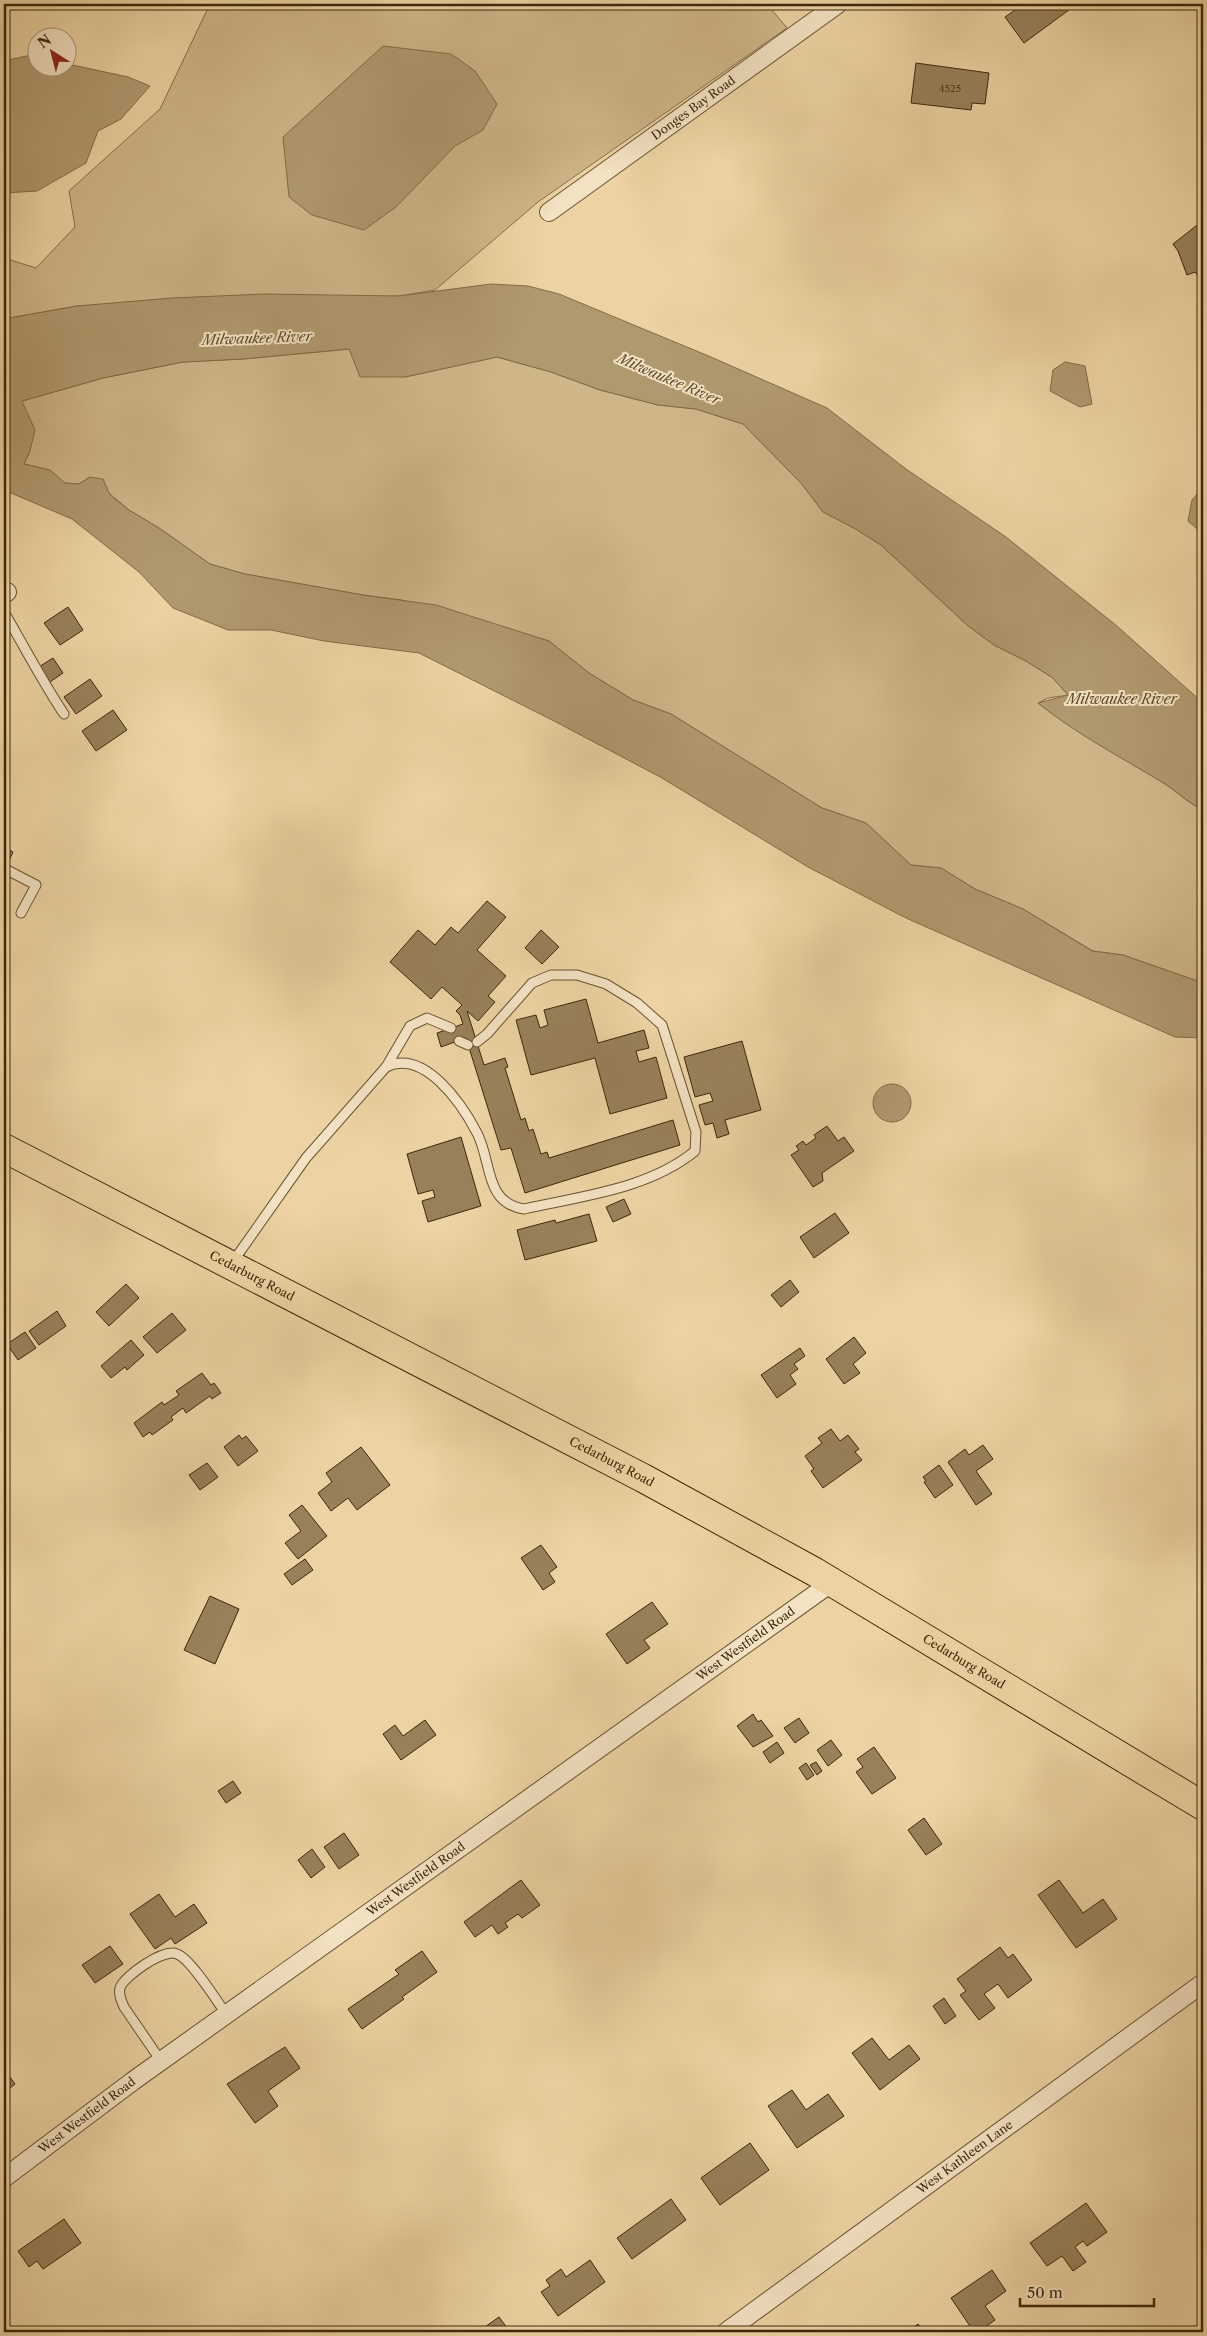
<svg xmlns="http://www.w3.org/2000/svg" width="1207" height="2336" font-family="'Libre Caslon Text',serif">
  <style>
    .green { fill: #cfb689; stroke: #866f4a }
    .water { fill: #b1996f; stroke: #826c47 }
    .building { fill: #98815a; stroke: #3c280b }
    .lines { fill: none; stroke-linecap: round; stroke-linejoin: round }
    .service-casing { stroke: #685331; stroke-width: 11 }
    .minor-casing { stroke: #685331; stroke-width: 20 }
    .primary-casing { stroke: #3c280b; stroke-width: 30 }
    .service { stroke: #f3e2c3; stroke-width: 9 }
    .minor { stroke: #f3e2c3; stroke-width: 18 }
    .primary { stroke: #edd3a3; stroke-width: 28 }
    .labels { text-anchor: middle; stroke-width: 4; stroke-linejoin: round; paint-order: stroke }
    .number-label { font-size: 10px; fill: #533e1f }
    .street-label { font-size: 12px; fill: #3c280b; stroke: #f3e2c3 }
    .water-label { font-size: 14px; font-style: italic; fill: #5f4a29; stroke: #f3e2c3 }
  </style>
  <rect width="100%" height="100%" fill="#edd3a3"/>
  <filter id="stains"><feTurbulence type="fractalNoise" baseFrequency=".004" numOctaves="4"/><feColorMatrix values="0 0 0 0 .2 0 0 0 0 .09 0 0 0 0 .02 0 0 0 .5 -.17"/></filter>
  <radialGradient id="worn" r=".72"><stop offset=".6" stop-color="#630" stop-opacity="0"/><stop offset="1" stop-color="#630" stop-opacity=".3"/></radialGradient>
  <g class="green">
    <path d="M206,4H767L787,28L538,202L435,290L399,296L77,306L4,319V258L36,268L75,227L69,191L160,109L208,8Z"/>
    <path d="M350,349L405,377L497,357L551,372L600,390L658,405L696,409L743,424L801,483L823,512L854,528L881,545L967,625L994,645L1026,661L1053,678L1068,695L1048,698L1038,703C1077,734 1120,756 1162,782C1176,791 1188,803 1203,810V983L1123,955L1093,951L1023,909L975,889L941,868L911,865L866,823L822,808L671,714L633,700L589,673L549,641L402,600L363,595L245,574L210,564L159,528L129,510L90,477L79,484L64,483L50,470L24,464L30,451L22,401L103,378L183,362L243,359Z"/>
  </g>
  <g class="water">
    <path d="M383,46L451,54L475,71L497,104L483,130L455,146L396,207L364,230L312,215L289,197L283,137Z"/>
    <path d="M31,55L37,57L38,68H68V64L128,77L150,86L121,119L98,131L86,163L37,191L4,193V61Z"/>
    <path d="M491,284L528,286L559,294L711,357L827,408L906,469L1006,537L1117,626L1203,703V810C1188,803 1176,790 1162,782C1119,756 1076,734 1038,703L1068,695L1053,678L1026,661L994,645L967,625L881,545L854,528L823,512L801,483L743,424L696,409L658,405L600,390L551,372L497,357L405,377H360L349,349L243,359L183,362L103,378L22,401L35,430L30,451L24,464L50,470L65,483L79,484L90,477L103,479L110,495L129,510L159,528L210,564L245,574L363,595L436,605L549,641L589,673L633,700L671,714L822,808L866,823L911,865L941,868L975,889L1023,909L1092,951L1123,955L1203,983V1038L1175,1037L906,918L808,867L662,778L556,722L419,653L324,641L271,630H228L173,608L139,572L72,519L4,490V319L77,306L172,298L264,294L399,296Z"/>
    <path d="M1065,362L1085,366L1092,404L1080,407L1050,391L1053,370Z"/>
    <path d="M1203,487V534L1188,521L1192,500Z"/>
    <circle cx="892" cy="1103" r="19"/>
  </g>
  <g class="building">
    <path d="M1024,4L1028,7L1033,4H1077L1024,43L1005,17Z"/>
    <path d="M916,63L989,73L985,104L972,103L971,110L911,103Z"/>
    <path d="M1203,216V283L1195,272L1187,275L1178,251L1173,244L1201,222L1200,218Z"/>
    <path d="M68,607L83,630L60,645L44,623Z"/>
    <path d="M53,658L63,673L44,686L34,670Z"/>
    <path d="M90,679L102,696L76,714L64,697Z"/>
    <path d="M113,710L127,730L96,751L82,731Z"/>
    <path d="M4,847L13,852L4,871Z"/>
    <path d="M487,901L506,917L477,950L506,976L488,996L495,1002L478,1021L467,1011L484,1065L505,1058L508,1067L505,1068L521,1120L525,1118L529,1131L533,1129L541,1154L547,1152L549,1158L673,1120L680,1145L525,1193L511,1148L501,1150L466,1038L441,1047L437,1033L463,1024L460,1015L456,1011L462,1005L442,987L431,999L390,962L418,930L435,945L451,927L458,933Z"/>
    <path d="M541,930L559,947L542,964L525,948Z"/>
    <path d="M586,999L598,1043L644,1030L649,1048L636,1051L639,1062L656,1057L667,1098L610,1114L595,1058L531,1075L516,1020L536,1015L540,1028L548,1025L544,1010Z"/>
    <path d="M742,1041L761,1110L725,1120L729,1134L717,1138L713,1123L705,1125L699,1105L713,1101L710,1093L695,1097L684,1057Z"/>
    <path d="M827,1126L838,1141L844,1137L854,1151L822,1173L823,1181L813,1187L791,1155L799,1150L796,1146L803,1141L806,1145L816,1138L814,1135Z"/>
    <path d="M461,1137L481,1206L428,1222L422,1201L435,1197L433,1190L418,1194L407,1154Z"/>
    <path d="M624,1199L631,1214L613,1222L606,1207Z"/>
    <path d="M835,1213L849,1233L814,1258L800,1237Z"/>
    <path d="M589,1214L597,1241L525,1260L517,1230L555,1220L556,1223Z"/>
    <path d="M790,1280L799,1292L781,1307L771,1295Z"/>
    <path d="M126,1284L139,1298L109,1326L96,1312Z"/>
    <path d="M57,1311L66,1326L39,1345L29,1331Z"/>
    <path d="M172,1313L186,1330L157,1353L143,1337Z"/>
    <path d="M25,1332L36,1348L18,1360L7,1344Z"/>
    <path d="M854,1337L866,1353L853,1364L860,1373L844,1384L826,1359Z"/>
    <path d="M131,1340L144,1355L127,1370L125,1367L111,1378L101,1366Z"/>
    <path d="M800,1348L805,1356L794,1364L798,1369L790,1375L796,1384L777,1398L761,1375Z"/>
    <path d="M202,1373L211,1385L214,1383L221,1393L212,1399L210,1396L186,1413L183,1408L171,1417L173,1420L152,1435L150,1432L143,1437L134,1423L162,1402L164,1405L179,1395L176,1391Z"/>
    <path d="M831,1429L840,1441L848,1435L859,1449L855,1452L862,1460L823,1488L811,1471L814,1469L805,1456L822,1443L818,1438Z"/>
    <path d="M239,1435L242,1439L246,1436L258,1451L238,1466L224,1447Z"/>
    <path d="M983,1445L993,1459L976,1471L992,1494L976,1505L948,1462L965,1449L969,1455Z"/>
    <path d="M361,1447L390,1485L357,1510L348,1498L331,1511L318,1493L332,1482L326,1473Z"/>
    <path d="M207,1463L218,1477L200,1490L189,1475Z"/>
    <path d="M939,1465L953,1485L935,1498L924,1482L926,1481L923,1477Z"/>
    <path d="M302,1505L327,1536L298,1559L285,1543L301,1531L289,1515Z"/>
    <path d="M541,1545L557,1567L549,1573L555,1582L543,1590L521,1558Z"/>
    <path d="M305,1559L313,1570L292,1585L284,1574Z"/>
    <path d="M210,1596L239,1609L215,1664L184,1650Z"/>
    <path d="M652,1602L668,1624L644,1640L650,1648L627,1664L606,1634Z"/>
    <path d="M753,1714L758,1722L761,1720L773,1736L753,1747L737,1726Z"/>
    <path d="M799,1718L809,1733L795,1743L784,1728Z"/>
    <path d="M425,1720L436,1735L401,1760L383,1734L395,1725L403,1736Z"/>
    <path d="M831,1740L842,1755L828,1766L817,1750Z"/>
    <path d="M777,1742L784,1753L770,1763L763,1752Z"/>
    <path d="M874,1747L896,1778L872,1794L856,1772L863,1767L857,1759Z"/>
    <path d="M816,1762L822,1771L817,1775L810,1765Z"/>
    <path d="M806,1763L814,1775L807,1780L799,1768Z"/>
    <path d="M233,1781L241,1793L226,1803L218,1791Z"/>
    <path d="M924,1818L942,1844L926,1855L908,1830Z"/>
    <path d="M344,1833L359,1855L339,1869L324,1847Z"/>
    <path d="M312,1849L325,1867L311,1878L298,1860Z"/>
    <path d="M521,1880L540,1905L522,1918L518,1914L505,1923L508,1927L498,1934L492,1925L475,1937L464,1922Z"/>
    <path d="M1059,1880L1083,1913L1103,1899L1117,1919L1076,1948L1038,1895Z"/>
    <path d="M159,1894L175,1917L194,1904L207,1923L175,1944L171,1938L155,1949L130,1914Z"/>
    <path d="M110,1946L123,1964L95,1983L82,1965Z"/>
    <path d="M1000,1947L1008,1958L1013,1954L1032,1980L1008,1998L998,1984L984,1994L995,2008L979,2020L960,1995L966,1991L957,1979Z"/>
    <path d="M422,1951L437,1972L402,1997L404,1999L362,2029L348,2009L399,1974L395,1970Z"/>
    <path d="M944,1998L956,2016L945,2024L933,2006Z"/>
    <path d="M872,2038L889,2060L909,2045L920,2059L880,2090L852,2053Z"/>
    <path d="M285,2047L300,2068L268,2091L278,2106L255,2123L227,2084Z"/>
    <path d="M4,2069L15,2084L4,2093Z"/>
    <path d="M792,2090L806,2110L828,2094L844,2116L797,2148L768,2106Z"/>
    <path d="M1203,2121V2134L1197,2125Z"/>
    <path d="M750,2143L769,2170L720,2205L701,2178Z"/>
    <path d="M671,2199L686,2220L632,2259L617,2238Z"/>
    <path d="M1086,2203L1107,2232L1087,2246L1083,2241L1075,2247L1086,2262L1073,2271L1062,2256L1047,2266L1030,2243Z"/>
    <path d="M64,2219L81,2243L43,2269L37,2261L29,2267L18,2251Z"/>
    <path d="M590,2260L605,2282L558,2316L541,2292L550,2286L546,2280L561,2269L566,2277Z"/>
    <path d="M992,2270L1006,2291L985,2306L995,2320L978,2332H974L951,2298Z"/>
    <path d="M499,2317L510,2332H478Z"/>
    <path d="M918,2324L924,2332H908Z"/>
  </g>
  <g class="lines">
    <defs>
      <g id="service">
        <path d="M4,612C24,646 42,681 64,714"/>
        <path d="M5,869L36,885L21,913"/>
        <path d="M451,1028L427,1018L410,1026L386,1067C424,1048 462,1104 477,1133C492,1161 484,1203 524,1209C581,1196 649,1189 695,1151L696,1132L662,1025L637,1003L606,984L577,975H551L532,983L487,1034L477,1042"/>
        <path d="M459,1041L468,1045"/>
        <path d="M232,1263L306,1158L386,1067"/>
        <path d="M161,2061L124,2007C122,2002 118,1995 120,1988C124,1976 164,1948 177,1954C190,1958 217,2001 226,2014"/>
      </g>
      <g id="minor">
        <path id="s1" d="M549,212L838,4"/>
        <path d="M4,594L7,592"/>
        <path id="s2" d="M4,2178L133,2081L831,1583"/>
        <path id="s3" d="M726,2332L1203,1983"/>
      </g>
      <g id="primary">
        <path id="s4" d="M4,1148L643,1478L815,1572L1203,1806"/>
      </g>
    </defs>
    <use href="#service" class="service-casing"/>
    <use href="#minor" class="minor-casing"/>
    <use href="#primary" class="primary-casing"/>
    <use href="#service" class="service"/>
    <use href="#minor" class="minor"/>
    <use href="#primary" class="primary"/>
  </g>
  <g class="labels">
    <g class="number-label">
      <text x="950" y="92">4525</text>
    </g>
    <g class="street-label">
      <text dy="4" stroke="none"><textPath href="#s1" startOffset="178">Donges Bay Road</textPath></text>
      <text dy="4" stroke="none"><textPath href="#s4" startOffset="279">Cedarburg Road</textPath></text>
      <text dy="4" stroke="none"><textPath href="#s4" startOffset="684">Cedarburg Road</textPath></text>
      <text dy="4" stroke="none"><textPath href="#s2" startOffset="914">West Westfield Road</textPath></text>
      <text dy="4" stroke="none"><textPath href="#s4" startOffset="1089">Cedarburg Road</textPath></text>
      <text dy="4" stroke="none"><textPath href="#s2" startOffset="509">West Westfield Road</textPath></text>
      <text dy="4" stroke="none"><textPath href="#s2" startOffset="104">West Westfield Road</textPath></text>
      <text dy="4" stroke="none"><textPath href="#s3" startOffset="296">West Kathleen Lane</textPath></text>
    </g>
    <g class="water-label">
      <text transform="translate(257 338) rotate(-2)" y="5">Milwaukee River</text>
      <text transform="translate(669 379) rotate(23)" y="5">Milwaukee River</text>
      <text x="1122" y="704">Milwaukee River</text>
    </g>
  </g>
  <rect width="1207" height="2336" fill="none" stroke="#edd3a3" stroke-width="20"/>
  <rect x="5" y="5" width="1197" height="2326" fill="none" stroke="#3c280b" stroke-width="2.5"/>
  <rect x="10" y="10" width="1187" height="2316" fill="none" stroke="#3c280b"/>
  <g transform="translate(52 52) rotate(324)"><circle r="24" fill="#f3e2c3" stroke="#aa9879"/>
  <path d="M0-4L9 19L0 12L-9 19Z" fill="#8f2418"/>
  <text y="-8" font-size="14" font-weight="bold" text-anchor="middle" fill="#3c280b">N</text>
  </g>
  <path d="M1020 2298v8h134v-8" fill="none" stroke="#3c280b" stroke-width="2.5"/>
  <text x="1027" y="2298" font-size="15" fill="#3c280b" stroke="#f3e2c3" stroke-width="4" paint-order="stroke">50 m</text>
  <rect width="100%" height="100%" filter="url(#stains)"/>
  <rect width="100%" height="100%" fill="url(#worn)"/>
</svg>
